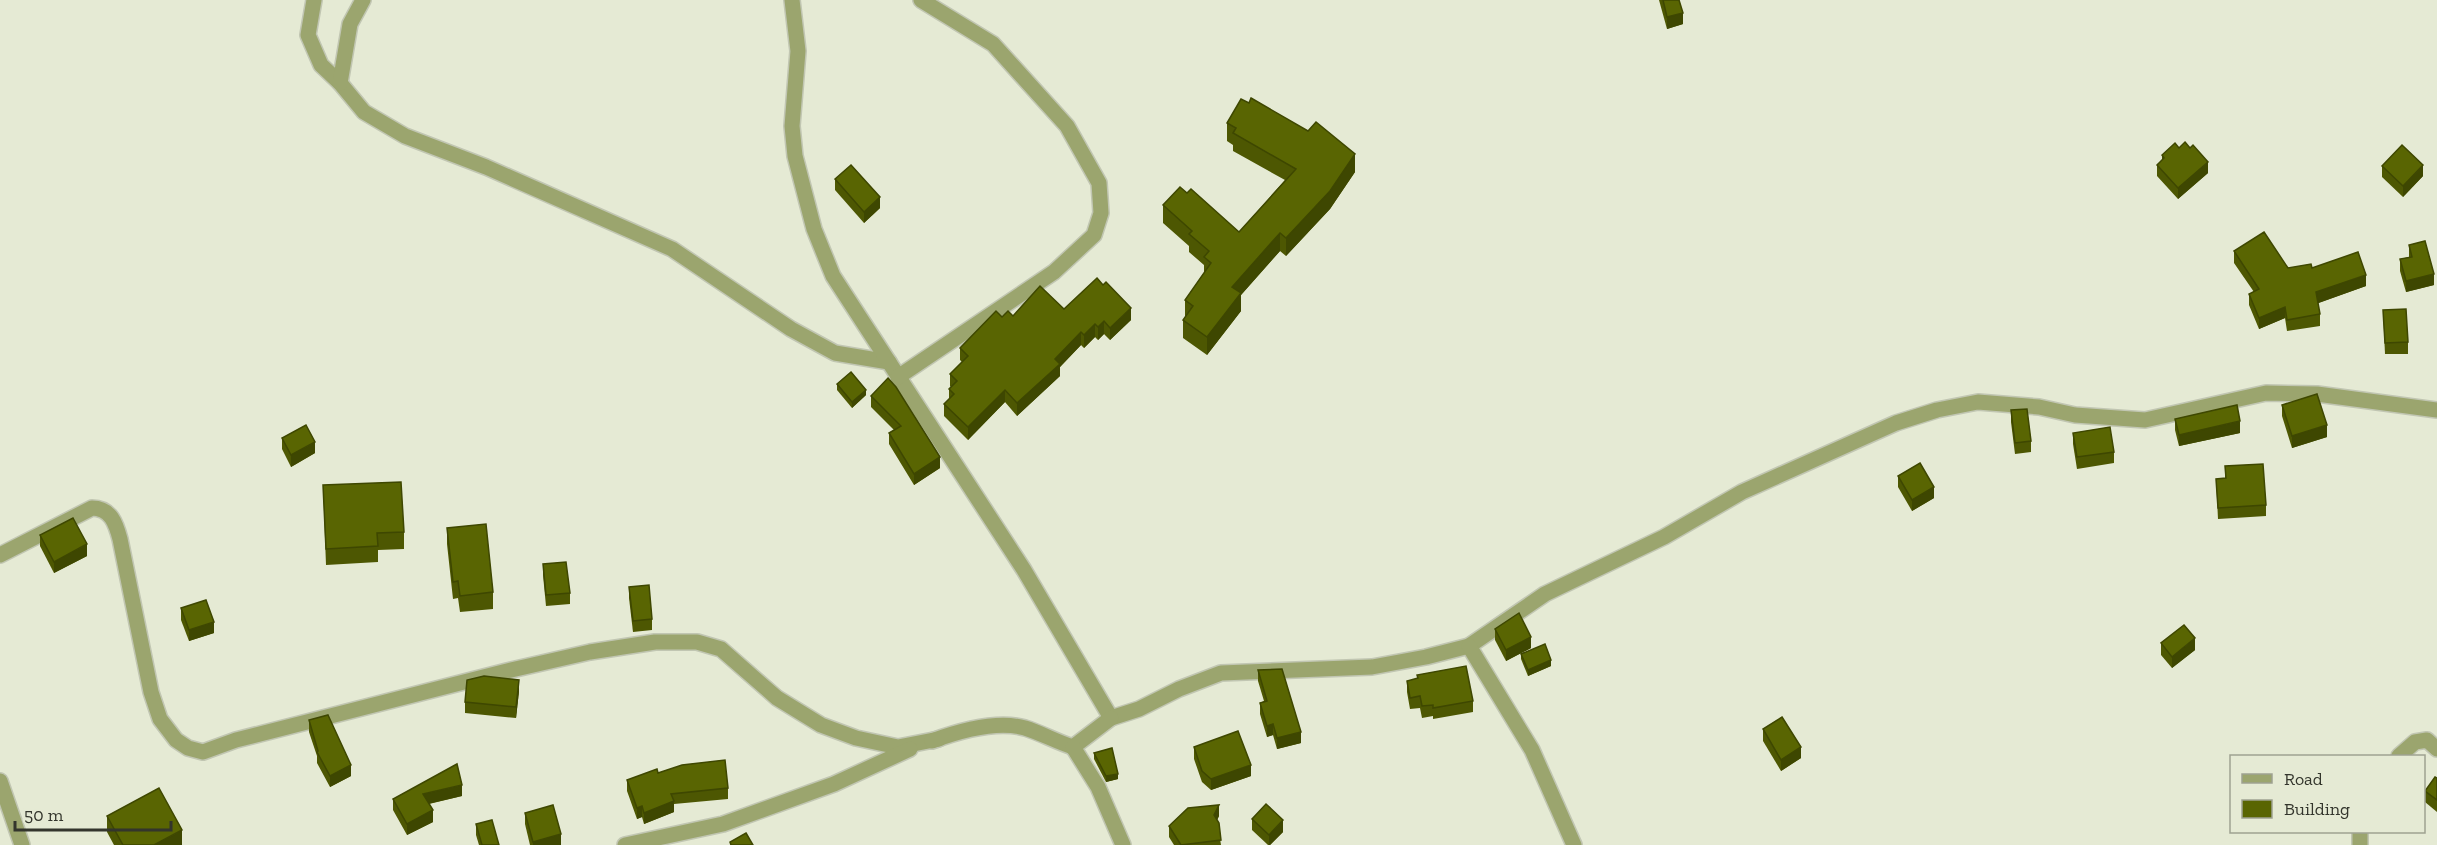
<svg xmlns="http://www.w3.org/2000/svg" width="2437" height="845" font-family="'Zilla Slab',serif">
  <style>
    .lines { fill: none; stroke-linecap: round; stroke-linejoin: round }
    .minor-casing { stroke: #c1c6b2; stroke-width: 18 }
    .minor { stroke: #9ba56e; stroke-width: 15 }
    .wall { fill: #4d5702 }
    .shaded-wall { fill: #3e4701 }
    .building { fill: #596502; stroke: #3e4701; stroke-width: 1.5 }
  </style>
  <rect width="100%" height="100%" fill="#e5ead4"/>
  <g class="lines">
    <defs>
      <g id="minor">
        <path d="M314,0L308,35L321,65L340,83L364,112L405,136L486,167L672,249L791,329L835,353L889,362"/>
        <path d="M792,0L798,51L792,126L795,156L814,229L833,276L1024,570L1111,718L1139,709L1179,689L1221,673L1372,667L1426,657L1469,646L1545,594L1664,537L1742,492L1896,423L1937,410L1978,402L2039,407L2075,415L2145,420L2266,393L2317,394L2437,410"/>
        <path d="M340,83L350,24L363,0"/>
        <path d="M898,377L1054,272L1094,235L1101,213L1099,183L1067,126L993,44L921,0"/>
        <path d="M0,555L92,508C111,508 116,524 120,539L151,692L160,719L176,740L188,748L203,752L236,740L507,671L590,652L655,642H697L721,649L777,698L821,725L856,738L898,747L939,739"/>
        <path d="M1469,646L1532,750L1574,845"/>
        <path d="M932,741C959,731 996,720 1025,728C1041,733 1057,742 1073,747L1111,718"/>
        <path d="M1073,747L1098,787L1123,845"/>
        <path d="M2399,756L2415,742L2427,740L2437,749"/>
        <path d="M0,781L22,845"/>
        <path d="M625,845L723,824L834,784L910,749"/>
        <path d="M2360,845V832"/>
      </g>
    </defs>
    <use href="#minor" class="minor-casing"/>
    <use href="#minor" class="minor"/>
  </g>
  <g class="wall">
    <path d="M1659,0H1679L1683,24L1667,29Z"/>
    <path d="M1227,123L1355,172L1330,209L1286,256L1280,251L1241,295V311L1207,355L1183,338V320L1185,318V300L1204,273V265L1189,252V246L1163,223V205L1187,193L1239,232L1285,180L1233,151V145L1227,141Z"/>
    <path d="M2179,148H2190L2208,173L2178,199L2157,176V165L2162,160V155Z"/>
    <path d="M2382,166L2423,176L2403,197L2382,177Z"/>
    <path d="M835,179L880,208L864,223L835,190Z"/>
    <path d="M2409,245L2434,285L2406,292L2400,271V259L2409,257Z"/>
    <path d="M2234,251L2288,268H2312L2366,286L2318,303L2320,314V326L2287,331L2285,318L2259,329L2249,305V294L2254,292L2234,263Z"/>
    <path d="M1064,309L1131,320L1110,340L1104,334L1098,340L1095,337L1084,348L1081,345L1060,367V376L1017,416L1005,402L968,440L944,416V404L949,399V389L951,387L950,386V374L962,362L960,360V348L1002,317Z"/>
    <path d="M2383,310L2408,342V354H2385Z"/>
    <path d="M837,384L866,395L852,408L837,390Z"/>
    <path d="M896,387L940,468L914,485L889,444V433L894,430L871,407V396Z"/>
    <path d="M2282,405L2327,437L2292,448L2282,416Z"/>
    <path d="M2011,410L2031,441V452L2015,454L2011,422Z"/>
    <path d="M2175,419L2240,433L2179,446L2175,430Z"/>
    <path d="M2073,433L2114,452V463L2077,469L2073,444Z"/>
    <path d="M282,438L315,453L291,467L282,449Z"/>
    <path d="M2225,466L2266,505V516L2218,519L2216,479L2225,478Z"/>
    <path d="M1898,476L1934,498L1912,511L1898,487Z"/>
    <path d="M323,485L404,532V549L378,550V562L326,565Z"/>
    <path d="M447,528L493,592V609L460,612L458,598L453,599L447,544Z"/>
    <path d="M40,535L87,556L54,573L40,546Z"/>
    <path d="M543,564L570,593V604L546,606L543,575Z"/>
    <path d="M629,587L652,619V630L633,632L629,598Z"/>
    <path d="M181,608L214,633L189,641L181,620Z"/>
    <path d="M1495,629L1531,648L1506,661L1495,640Z"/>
    <path d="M2161,643L2195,650L2172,668L2161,655Z"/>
    <path d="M1521,654L1551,666L1528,676L1521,659Z"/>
    <path d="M1258,670L1301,743L1277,749L1273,735L1267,737L1260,714V703L1264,701L1258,681Z"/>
    <path d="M1417,675L1473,701V712L1433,719V716L1422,718L1420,708L1410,709L1407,692V681L1417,679Z"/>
    <path d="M519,691L516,718L465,713V702Z"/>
    <path d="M309,720L351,776L330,787L317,763V756L309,732Z"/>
    <path d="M1763,729L1801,758L1781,771L1763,741Z"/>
    <path d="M1194,747L1251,776L1211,790L1202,782L1194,759Z"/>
    <path d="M1094,753L1118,779L1106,782L1094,759Z"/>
    <path d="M658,773L728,788V799L674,804V812L644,824L642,817L637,819L627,791V780Z"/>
    <path d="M2437,778V812L2425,802V791Z"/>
    <path d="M462,796L429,804L433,822L407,835L393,810V799Z"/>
    <path d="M525,813L561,845H530L525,824Z"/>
    <path d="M107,816L182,845H114L107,832Z"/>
    <path d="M1219,816L1217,820L1221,845H1174L1169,837V826Z"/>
    <path d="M1252,819L1283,832L1270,845H1268L1252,830Z"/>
    <path d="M476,824L499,845H479L476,835Z"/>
  </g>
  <g class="shaded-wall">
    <path d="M1683,13V24L1667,29V17Z"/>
    <path d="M1355,154V172L1330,209L1286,256V238Z"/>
    <path d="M2208,162V173L2178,199V188Z"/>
    <path d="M2423,165V176L2403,197V186Z"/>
    <path d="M880,197V208L864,223V212Z"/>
    <path d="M1280,233V251L1241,295V311L1207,355V337L1232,287Z"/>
    <path d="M2434,274V285L2406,292V281Z"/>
    <path d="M2366,275V286L2316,304V292Z"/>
    <path d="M2285,307V318L2259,329V318Z"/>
    <path d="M1131,308V320L1110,340V328Z"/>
    <path d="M1104,321V334L1098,340V327Z"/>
    <path d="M1095,324V337L1084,348V335Z"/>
    <path d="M1081,332V345L1060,367V376L1017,416V403L1055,359Z"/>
    <path d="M866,390V395L852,408V402Z"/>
    <path d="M1005,390V402L968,440V427Z"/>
    <path d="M2240,421V433L2179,446V435Z"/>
    <path d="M2327,425V437L2292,448V436Z"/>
    <path d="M315,442V453L291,467V455Z"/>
    <path d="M940,457V468L914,485V474Z"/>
    <path d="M1934,487V498L1912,511V500Z"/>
    <path d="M87,544V556L54,573V562Z"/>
    <path d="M214,622V633L189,641V630Z"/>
    <path d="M1531,637V648L1506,661V650Z"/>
    <path d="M2195,638V650L2172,668V657Z"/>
    <path d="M1551,660V666L1528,676V670Z"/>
    <path d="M519,680V691L516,718V707Z"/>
    <path d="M1273,724V735L1267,737V726Z"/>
    <path d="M1301,732V743L1277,749V738Z"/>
    <path d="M1801,747V758L1781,771V760Z"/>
    <path d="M351,765V776L330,787V776Z"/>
    <path d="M1251,765V776L1211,790V779Z"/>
    <path d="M1118,774V779L1106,782V776Z"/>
    <path d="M462,785V796L423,805V794Z"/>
    <path d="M674,801V812L644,824V813Z"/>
    <path d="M1219,805V816L1214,826V815Z"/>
    <path d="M642,806V817L637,819V808Z"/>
    <path d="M433,810V822L407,835V824Z"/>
    <path d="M1283,820V832L1270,845H1269V835Z"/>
    <path d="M182,830V845H154Z"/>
    <path d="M561,834V845H533V842Z"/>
  </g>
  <g class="building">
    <path d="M1663,0H1679L1683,13L1667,17Z"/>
    <path d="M1251,98L1308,131L1316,122L1355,154L1330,191L1286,238L1280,233L1232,287L1241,293L1207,337L1183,320L1193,306L1185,300L1211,263L1204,257L1209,251L1189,234L1192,231L1163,205L1180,187L1187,193L1191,189L1239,232L1296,169L1233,133L1236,128L1227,123L1241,99L1249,103Z"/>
    <path d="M2185,142L2190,148L2193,145L2208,162L2178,188L2157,165L2164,158L2162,155L2175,143L2179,148Z"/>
    <path d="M2402,145L2423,165L2403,186L2382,166Z"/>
    <path d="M851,165L880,197L864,212L835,179Z"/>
    <path d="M2264,232L2288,268L2311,264L2312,268L2358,252L2366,275L2316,292L2320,314L2287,320L2285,307L2259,318L2249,294L2259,289L2234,251Z"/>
    <path d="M2425,241L2434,274L2406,281L2400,259L2412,257L2409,245Z"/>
    <path d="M1097,278L1103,285L1106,282L1131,308L1110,328L1104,321L1098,327L1095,324L1084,335L1081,332L1055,359L1060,364L1017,403L1005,390L968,427L944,404L954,394L949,389L957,381L950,374L968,356L960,348L996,311L1002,317L1008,311L1013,316L1040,286L1064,309Z"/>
    <path d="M2406,309L2408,342L2385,343L2383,310Z"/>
    <path d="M851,372L866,390L852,402L837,384Z"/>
    <path d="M888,378L896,387L940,457L914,474L889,433L901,426L871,396Z"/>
    <path d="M2317,394L2327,425L2292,436L2282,405Z"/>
    <path d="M2237,405L2240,421L2179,435L2175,419Z"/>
    <path d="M2027,409L2031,441L2015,443L2011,410Z"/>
    <path d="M306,425L315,442L291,455L282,438Z"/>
    <path d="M2110,427L2114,452L2077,457L2073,433Z"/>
    <path d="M1920,463L1934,487L1912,500L1898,476Z"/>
    <path d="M2263,464L2266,505L2218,508L2216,479L2226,478L2225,466Z"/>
    <path d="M401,482L404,532L377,533L378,546L326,549L323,485Z"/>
    <path d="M73,518L87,544L54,562L40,535Z"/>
    <path d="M486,524L493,592L460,596L458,581L453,582L447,528Z"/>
    <path d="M566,562L570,593L546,595L543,564Z"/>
    <path d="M649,585L652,619L633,621L629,587Z"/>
    <path d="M206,600L214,622L189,630L181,608Z"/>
    <path d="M1519,613L1531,637L1506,650L1495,629Z"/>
    <path d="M2184,625L2195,638L2172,657L2161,643Z"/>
    <path d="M1545,644L1551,660L1528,670L1521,654Z"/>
    <path d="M1466,666L1473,701L1433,708V705L1422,706L1420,696L1410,698L1407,681L1418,678L1417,675Z"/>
    <path d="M1282,669L1301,732L1277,738L1273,724L1267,726L1260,703L1267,701L1258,670Z"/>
    <path d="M484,676L519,680L516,707L465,702L467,680Z"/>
    <path d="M328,715L351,765L330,776L317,752L318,751L309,720Z"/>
    <path d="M1782,717L1801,747L1781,760L1763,729Z"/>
    <path d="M1238,731L1251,765L1211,779L1202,771L1194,747Z"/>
    <path d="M1112,748L1118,774L1106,776L1094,753Z"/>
    <path d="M725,760L728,788L671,794L674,801L644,813L642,806L637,808L627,780L657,769L658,773L682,765Z"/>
    <path d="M457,764L462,785L423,794L433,810L407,824L393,799Z"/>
    <path d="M2435,777L2437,778V800L2425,791Z"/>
    <path d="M159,788L182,830L154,845H123L107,816Z"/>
    <path d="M1266,804L1283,820L1269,835L1252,819Z"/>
    <path d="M553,805L561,834L533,842L525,813Z"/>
    <path d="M1219,805L1214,815L1219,823L1221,840L1181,845L1169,826L1188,808Z"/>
    <path d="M492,820L499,845H482L476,824Z"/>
    <path d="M746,833L753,845H731L730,842Z"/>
  </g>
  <rect x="2230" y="755" width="195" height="78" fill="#e5ead4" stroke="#9ea291" stroke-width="1.5"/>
  <rect x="2242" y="774" width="30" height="9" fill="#9ba56e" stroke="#9ea291" stroke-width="1.5"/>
  <text x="2284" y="785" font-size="18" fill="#33352c">Road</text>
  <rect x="2242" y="800" width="30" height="18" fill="#596502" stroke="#9ea291" stroke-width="1.5"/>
  <text x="2284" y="815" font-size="18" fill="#33352c">Building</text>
  <path d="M15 821v9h156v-9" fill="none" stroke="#33352c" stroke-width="3"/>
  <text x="24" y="821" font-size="18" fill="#33352c" stroke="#e5ead4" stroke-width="4.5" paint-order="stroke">50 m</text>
</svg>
